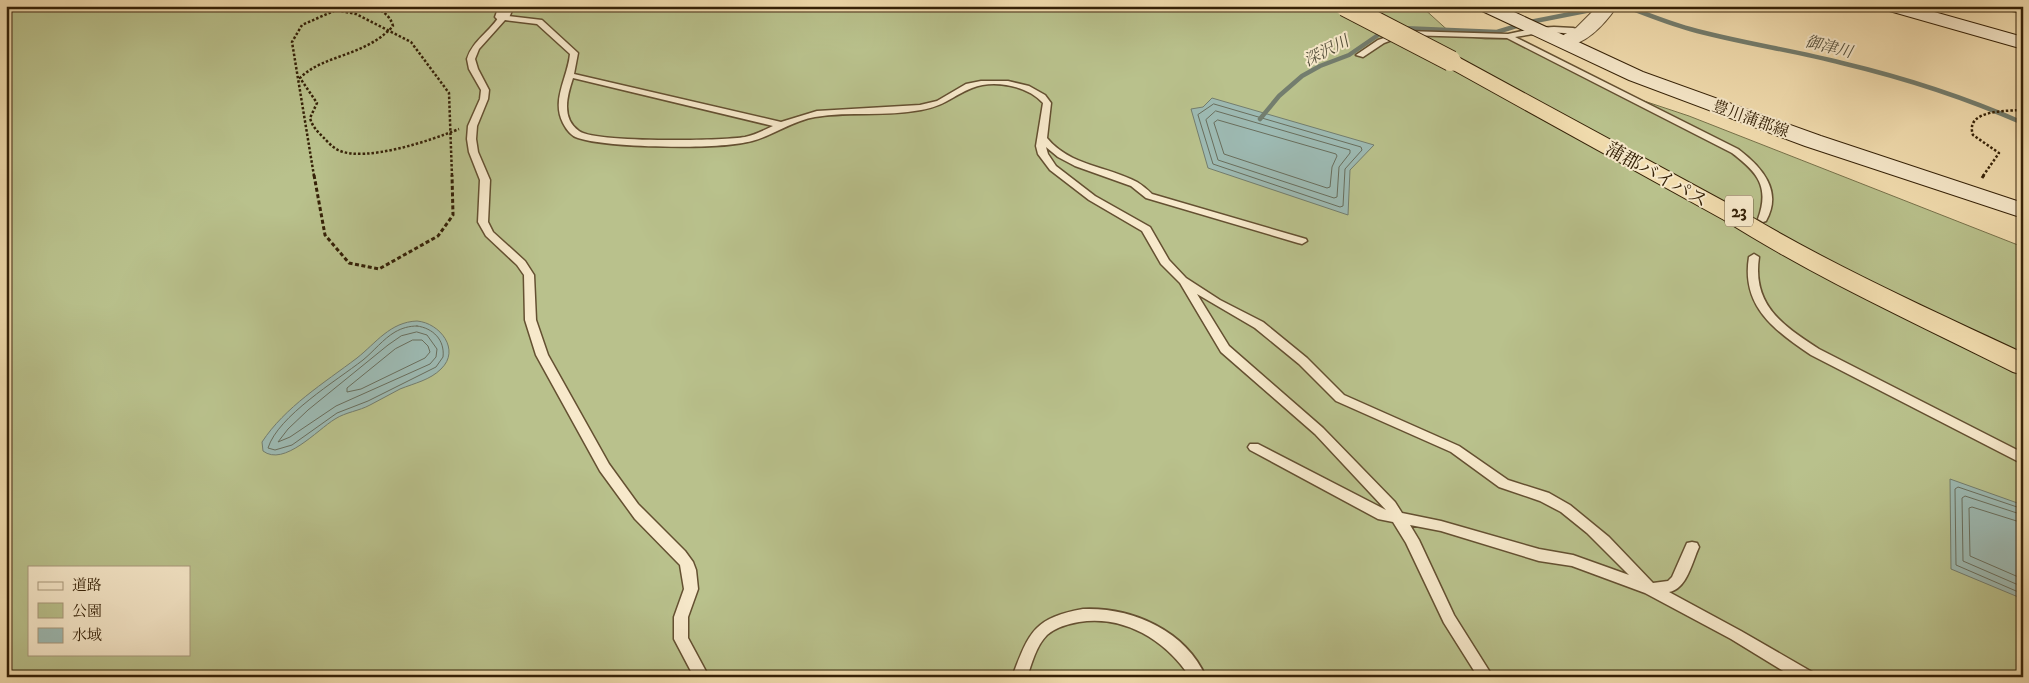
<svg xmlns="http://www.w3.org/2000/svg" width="2029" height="683" font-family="'IM FELL DW Pica','Noto Serif JP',serif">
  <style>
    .green { fill: #b9c18c; stroke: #77714a; fill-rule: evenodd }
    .water { fill: #9dbab3; stroke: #737d6e }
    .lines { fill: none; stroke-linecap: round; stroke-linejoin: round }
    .shore { stroke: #696e5d; stroke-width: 1 }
    .stream { stroke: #737d6e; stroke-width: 4.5 }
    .service-casing { stroke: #645031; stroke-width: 3 }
    .minor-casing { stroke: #645031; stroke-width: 3 }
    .tertiary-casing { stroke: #645031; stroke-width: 2 }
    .secondary-casing { stroke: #352107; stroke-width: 2 }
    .trunk-casing { stroke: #352107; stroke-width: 2 }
    .path-far1 { stroke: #352107; stroke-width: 2.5; stroke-dasharray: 2.5 2; stroke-linecap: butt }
    .path { stroke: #352107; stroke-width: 3; stroke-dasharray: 4 2.5; stroke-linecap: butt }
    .service { fill: #f7e9cb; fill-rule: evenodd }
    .minor { fill: #f7e9cb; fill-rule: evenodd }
    .tertiary { fill: #f7e9cb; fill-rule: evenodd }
    .secondary { fill: #f7e9cb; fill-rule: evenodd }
    .trunk { fill: #f2ddaf; fill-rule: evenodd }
    .trunk-bridge-casing { stroke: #352107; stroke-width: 22; stroke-linecap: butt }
    .trunk-bridge { stroke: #f2ddaf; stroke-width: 20 }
    .labels { text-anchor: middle; stroke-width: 4; stroke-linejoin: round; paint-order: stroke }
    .far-water-label { font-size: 16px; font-style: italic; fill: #544f3b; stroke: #f7e9cb }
    .far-street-label { font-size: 16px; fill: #352107; stroke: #f7e9cb }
    .shield { fill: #f7e9cb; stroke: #6f5d42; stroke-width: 1 }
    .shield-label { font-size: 18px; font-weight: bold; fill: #352107 }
    .street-label { font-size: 19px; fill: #352107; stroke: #f7e9cb }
  </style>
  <rect width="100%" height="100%" fill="#f2ddaf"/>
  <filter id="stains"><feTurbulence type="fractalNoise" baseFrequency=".004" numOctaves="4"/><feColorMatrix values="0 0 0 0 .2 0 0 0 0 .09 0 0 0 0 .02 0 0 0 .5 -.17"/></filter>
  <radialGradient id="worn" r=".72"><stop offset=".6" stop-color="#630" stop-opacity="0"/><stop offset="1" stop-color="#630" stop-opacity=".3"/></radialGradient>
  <path class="green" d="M6,6H1421L1453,35L1485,39H1517L1629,96L1689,116L2023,247V677H6ZM29,567H189V654H29Z"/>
  <g class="water">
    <path d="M1212,98L1374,145L1350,170L1348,215L1208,168L1191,109L1203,107Z"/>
    <path d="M417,321C440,323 461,350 441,369C430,380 415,383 400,389C390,394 380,400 370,405C359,411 346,412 335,419C317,430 284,467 263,451L262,442C285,407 324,383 357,358C376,343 390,322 417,321Z"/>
    <path d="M1950,479L2023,505V599L1951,569Z"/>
  </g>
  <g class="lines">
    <g class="shore">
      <path d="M1214,104L1361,147L1362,150L1345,169L1343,206L1340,207L1213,164L1198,115Z"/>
      <path d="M1216,111L1350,150V153L1339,167L1337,197L1334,198L1218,160L1206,120Z"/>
      <path d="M1218,120L1336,154L1337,156L1332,167L1330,187L1327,188L1224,154L1214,123Z"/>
      <path d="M417,326C433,328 445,340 443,357L436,367L368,401L337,413L292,445L275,450L268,448C278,416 336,381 363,360C374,351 383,339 395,332C402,328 409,326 417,326Z"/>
      <path d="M417,332L427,335L437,349L436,357L430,364L336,406L290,437L278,442L288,429L308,410L388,345L401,336Z"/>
      <path d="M413,340H422L428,346L430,352L425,358L361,389L347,392V388L395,349Z"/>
      <path d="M2023,509L1958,487L1955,489L1956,565L2023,594"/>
      <path d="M2023,515L1965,496L1962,498L1963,561L2023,587"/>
      <path d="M2023,523L1972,507L1969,508L1970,556L2023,579"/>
    </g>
    <g class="stream">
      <path d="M1625,6C1646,14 1668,23 1690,29C1740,43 1792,50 1842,63C1905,78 1964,97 2023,123"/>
      <path d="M1401,28L1497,32L1530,22L1601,8"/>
      <path d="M1260,119L1279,96L1302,76L1320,66L1349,55L1384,31"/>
    </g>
    <defs>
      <g id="service">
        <path d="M500,15L542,20L578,53L574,74L781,122L817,111L920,105L937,101L966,84L981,81H1008L1029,86L1045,95L1051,103L1047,138C1070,166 1107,166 1137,182C1142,185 1148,190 1152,194L1306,239L1307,241L1302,244L1298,243L1146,198L1131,186L1075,166L1058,157L1046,147L1048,154L1056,166L1095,196L1150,227L1169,260L1186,278L1220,300L1263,322L1307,358L1344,395L1459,446L1508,480L1549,493L1570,505L1609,537L1653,583L1668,581L1672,577L1687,543L1692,542L1697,543L1699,547C1692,562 1687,589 1669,592L1741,631L1812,672L1814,677H1793L1731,639L1645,593L1572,566L1539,561L1441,531L1410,525L1419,540L1454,615L1493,677H1478L1444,623L1406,543L1393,522L1378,519L1250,450L1248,447L1250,444H1258L1386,510L1315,434L1221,352L1180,283L1161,264L1142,231L1089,200L1050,170L1038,154L1036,146L1043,103C1028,86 994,79 972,88C952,96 945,106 921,110C886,117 850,111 815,117C792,121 774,135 752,141C720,150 609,148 578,138C571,136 566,129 563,123C551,100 568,77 570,54L537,24L505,20L479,49L475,59L478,69L489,90L488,99L477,126L476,139L478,152L490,180L488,222L493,232L525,261L534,275L536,320L548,355L609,464L638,504L685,551L693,562L696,570L698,589L688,617V638L709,677H694L674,639V617L684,589L680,565L635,519L600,471L536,355L525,320L524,275L517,265L486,236L478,222L480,180L469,152L467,139L468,126L480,99L481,90L469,69L467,59C472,41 491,31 500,15ZM573,78L773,126C764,130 755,135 745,137C721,141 594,143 579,131C561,118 567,96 573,78ZM1197,294L1255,328L1299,364L1336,401L1451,452L1499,487L1540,501L1561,512L1587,533L1629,575L1573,555L1539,549L1441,521L1402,513L1395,502L1323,428L1229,346Z"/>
        <path d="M1554,27L1573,28L1587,32L1583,34L1545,32L1515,37L1738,149C1762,167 1783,191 1766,221L1763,222L1758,219C1770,186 1757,172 1732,153L1507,38L1405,35L1384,43L1363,57L1356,55L1378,40L1405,31L1508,34L1536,28Z"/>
        <path d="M1754,254L1759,257C1752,305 1782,325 1819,349L2023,453V464L1811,355C1774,330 1741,306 1749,257Z"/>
        <path d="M1083,609C1132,607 1185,630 1206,677H1190C1165,640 1125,615 1079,622C1068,624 1056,627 1047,635C1036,646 1032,663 1027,677H1012C1029,633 1033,618 1083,609Z"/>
      </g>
      <g id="minor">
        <path d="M499,6H514L508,20H498L495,17Z"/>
        <path d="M2003,6H2023V13L2005,9Z"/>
      </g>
      <path id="tertiary" d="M1598,6H1617C1606,23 1582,50 1560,45L1557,41L1560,37L1576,28Z"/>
      <g id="secondary">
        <path d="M1477,6H1501L1643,72L1821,136L2023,203V218L1805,146L1629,80L1480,10Z"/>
        <path d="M1883,6H1913L2023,37V49L1886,10Z"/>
      </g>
      <path id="trunk" d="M1451,55L1458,57L1740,210C1831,265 1927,308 2023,353V375L2013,372C1915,323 1816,278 1724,220L1444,65L1441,61L1444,57Z"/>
    </defs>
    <use href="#service" class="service-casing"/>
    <use href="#minor" class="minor-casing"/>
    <use href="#tertiary" class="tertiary-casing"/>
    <use href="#secondary" class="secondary-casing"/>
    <use href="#trunk" class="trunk-casing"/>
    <g class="path-far1">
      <path d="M373,6C382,11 390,15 393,26C365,57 324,54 300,78L317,103L310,118C312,126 317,131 323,137C327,141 332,147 338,150C365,163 432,140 459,129"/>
      <path d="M314,176L292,42L302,25L336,10L356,14L411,42L449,93L452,176"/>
      <path d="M1983,176L1999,153L1973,135C1964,109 2009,111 2023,110"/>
    </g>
    <g class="path">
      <path d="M314,175L325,235L349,263L379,269L438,236L453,215L452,175"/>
      <path d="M1982,178L1984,175"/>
    </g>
    <use href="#service" class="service"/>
    <use href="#minor" class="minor"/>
    <use href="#tertiary" class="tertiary"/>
    <use href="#secondary" class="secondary"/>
    <use href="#trunk" class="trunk"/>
    <defs>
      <path id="trunk-bridge" d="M1345,6L1451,61"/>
    </defs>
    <use href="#trunk-bridge" class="trunk-bridge-casing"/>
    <use href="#trunk-bridge" class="trunk-bridge"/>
  </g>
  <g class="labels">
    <g class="far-water-label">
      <text transform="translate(1829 46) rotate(14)" y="6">御津川</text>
      <text transform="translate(1326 50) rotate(-27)" y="6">深沢川</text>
    </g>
    <g class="far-street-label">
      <text transform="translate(1751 118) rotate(20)" y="6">豊川蒲郡線</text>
    </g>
    <rect class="shield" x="1725" y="195.5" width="28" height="31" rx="4"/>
    <g class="shield-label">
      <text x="1739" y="217">23</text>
    </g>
    <g class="street-label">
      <text transform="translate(1657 174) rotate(29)" y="7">蒲郡バイパス</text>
    </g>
  </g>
  <rect width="2029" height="683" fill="none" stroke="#f2ddaf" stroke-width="25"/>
  <rect x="8" y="8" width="2014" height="668" fill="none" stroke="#352107" stroke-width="2.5"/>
  <rect x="12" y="12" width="2004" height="658" fill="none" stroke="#352107"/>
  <rect x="28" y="566" width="162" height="90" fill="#f7e9cb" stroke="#a9997d"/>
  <rect x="38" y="582" width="25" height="8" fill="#f7e9cb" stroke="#a9997d"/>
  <text x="72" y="590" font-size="15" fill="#352107">道路</text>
  <rect x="38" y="603" width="25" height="15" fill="#b9c18c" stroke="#a9997d"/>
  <text x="72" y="616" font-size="15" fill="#352107">公園</text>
  <rect x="38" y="628" width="25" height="15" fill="#9dbab3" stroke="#a9997d"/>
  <text x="72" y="640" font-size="15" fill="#352107">水域</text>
  <rect width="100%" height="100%" filter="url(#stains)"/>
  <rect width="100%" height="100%" fill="url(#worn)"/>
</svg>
